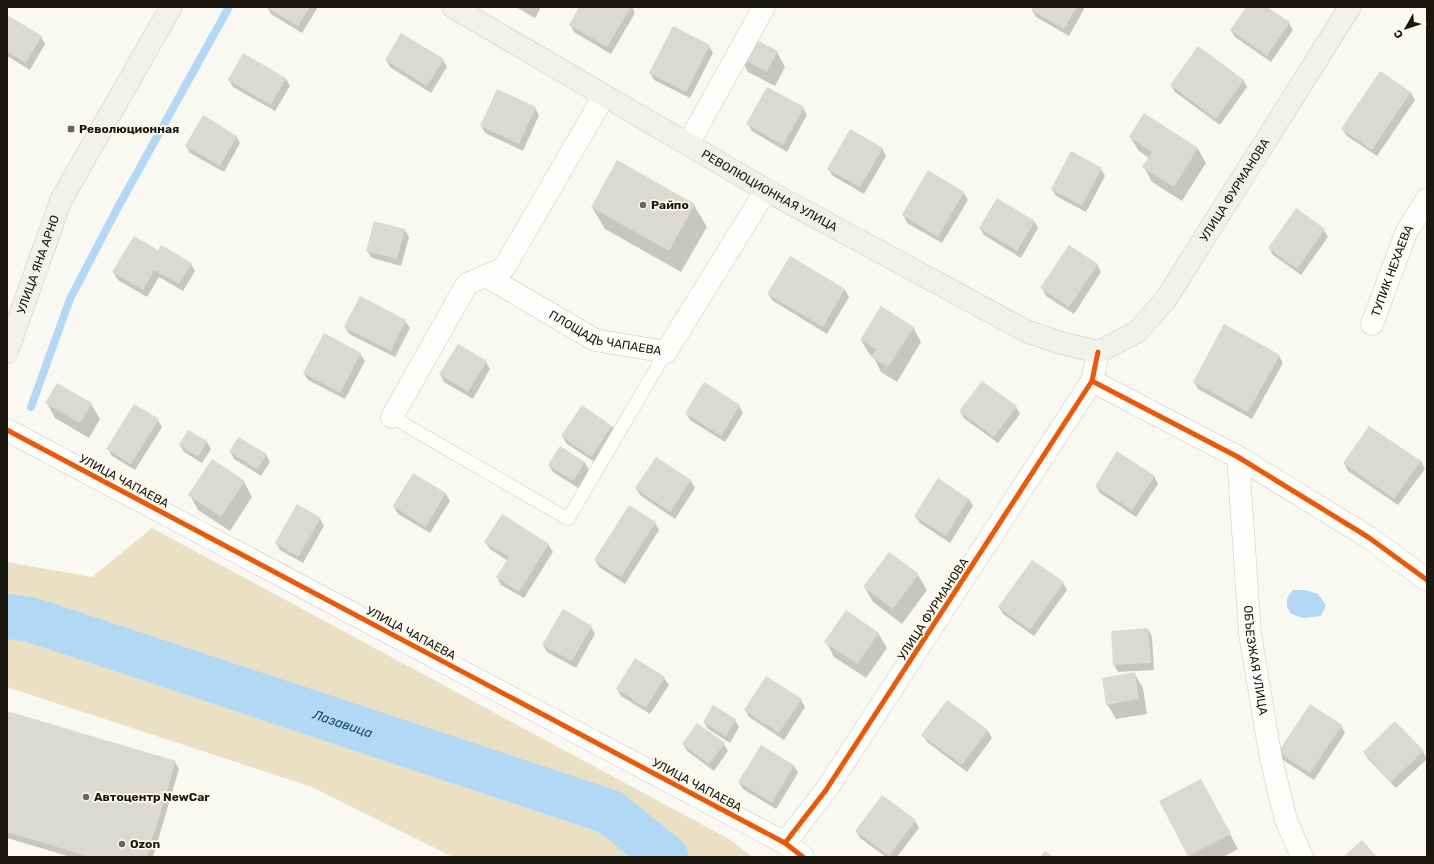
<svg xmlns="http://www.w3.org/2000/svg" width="1434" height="864" font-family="Rubik,sans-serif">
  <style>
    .green { fill: #eae0c3 }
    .water { fill: #b3d8f5 }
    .shadow { fill: #0003 }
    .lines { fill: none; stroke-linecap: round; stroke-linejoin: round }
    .stream { stroke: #b3d8f5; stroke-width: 8 }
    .river { stroke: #b3d8f5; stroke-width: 45 }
    .building { fill: #dbd9d3 }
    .lane-casing { stroke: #cccac4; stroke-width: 14 }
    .street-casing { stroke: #cccac4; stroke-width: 23 }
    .secondary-casing { stroke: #cccac4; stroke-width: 23 }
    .lane { stroke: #fefefd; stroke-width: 13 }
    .street { stroke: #fefefd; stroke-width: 22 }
    .secondary { stroke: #f2f1ed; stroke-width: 22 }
    .cycleway-casing { stroke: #fefaee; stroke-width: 8 }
    .cycleway { stroke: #e8590c; stroke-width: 5 }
    .poi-dot { fill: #68665f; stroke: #fefaee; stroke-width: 1.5 }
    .labels { text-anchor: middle; stroke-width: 3.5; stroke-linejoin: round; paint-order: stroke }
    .poi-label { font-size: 12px; font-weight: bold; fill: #191710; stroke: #fefaee; text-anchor: start }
    .street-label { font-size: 12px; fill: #191710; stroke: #fefaee }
    .water-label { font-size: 13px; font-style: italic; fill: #16496c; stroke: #fefaee }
  </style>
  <rect width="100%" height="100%" fill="#faf8f2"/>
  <path class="green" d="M152,528L729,839L753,857H453L312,787L7,687V562L92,577Z"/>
  <path class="water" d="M1293,590H1306L1318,594L1326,605L1321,616L1302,618L1290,613L1287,606V598Z"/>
  <g class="shadow">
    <path d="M267,7H318L302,33L271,14Z"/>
    <path d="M516,7H541L535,18Z"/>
    <path d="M580,7H632L635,13L611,54L574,32L570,25Z"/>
    <path d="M1034,7H1085L1069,36L1036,17L1032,10Z"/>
    <path d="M1247,7H1265L1289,23L1293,30L1271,62L1235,37L1231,30Z"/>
    <path d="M7,17L41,36L45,44L30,70L7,56Z"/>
    <path d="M709,46L713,53L690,98L654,80L650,73Z"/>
    <path d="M777,52L785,67L775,86L748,72L740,57Z"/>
    <path d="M386,60H443L447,67L431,93L390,67Z"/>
    <path d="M1380,72L1411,93L1415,100L1377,156L1347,136L1342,129Z"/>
    <path d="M286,79L290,86L275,111L233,87L229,80Z"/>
    <path d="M1243,80L1247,87L1220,125L1175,92L1171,85Z"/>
    <path d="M535,108L539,115L523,151L485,133L481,126Z"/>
    <path d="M803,108L807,115L787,152L752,131L748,124Z"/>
    <path d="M236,136L240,143L224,172L190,153L186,146Z"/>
    <path d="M1130,137L1198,149L1206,163L1182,201L1152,182L1144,167L1149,158L1139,151Z"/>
    <path d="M882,148L886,156L864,194L833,176L828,169Z"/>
    <path d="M1101,169L1105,176L1086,212L1056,196L1052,189Z"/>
    <path d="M963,192L968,200L942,243L907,223L903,215Z"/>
    <path d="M694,205L707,227L681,272L605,229L592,207Z"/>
    <path d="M1034,221L1038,228L1021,258L984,235L980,228Z"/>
    <path d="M405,230L409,237L401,266L372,258L367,251Z"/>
    <path d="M1324,230L1328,237L1301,275L1273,255L1269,248Z"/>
    <path d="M158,251L191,264L195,271L183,291L159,277L147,297L118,280L113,272Z"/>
    <path d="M791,257L845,290L849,297L827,334L773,301L768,294Z"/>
    <path d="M1097,264L1101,272L1074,314L1046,296L1042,288Z"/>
    <path d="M405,321L410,328L395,357L349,334L345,327Z"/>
    <path d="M913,327L921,342L897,382L881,372L873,356L870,355L861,340Z"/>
    <path d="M324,334L360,354L365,361L345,399L308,380L304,373Z"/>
    <path d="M1279,356L1283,363L1252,419L1198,389L1194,382Z"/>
    <path d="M486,362L490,369L473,399L444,382L440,374Z"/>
    <path d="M47,403L91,404L100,419L89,438L55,418Z"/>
    <path d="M739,406L743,413L725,442L690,420L686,413Z"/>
    <path d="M1016,407L1020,414L998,443L965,419L960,412Z"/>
    <path d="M158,420L162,427L135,470L112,456L108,449Z"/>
    <path d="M612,426L616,433L596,463L567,444L562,436Z"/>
    <path d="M188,431L207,442L211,449L202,463L184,452L180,445Z"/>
    <path d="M560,448L585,463L589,470L578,488L553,472L549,465Z"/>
    <path d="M230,452L266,455L270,462L261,476L234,459Z"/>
    <path d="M657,458L691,481L695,488L675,519L641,496L636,489Z"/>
    <path d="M1421,461L1425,469L1398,505L1348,471L1344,463Z"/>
    <path d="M1154,476L1158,484L1136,517L1100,493L1096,486Z"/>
    <path d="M244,482L252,497L230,531L198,510L190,495Z"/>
    <path d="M446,494L450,501L430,533L398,514L394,507Z"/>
    <path d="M969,499L973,506L950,543L920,523L915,516Z"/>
    <path d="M502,516L549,545L553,552L524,598L501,585L497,577L508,561L490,549L485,542Z"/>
    <path d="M320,519L324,526L303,563L280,550L276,543Z"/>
    <path d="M655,523L659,530L625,584L599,567L595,560Z"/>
    <path d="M890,554L918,575L927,590L902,624L873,602L865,588Z"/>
    <path d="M1063,583L1067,590L1034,636L1003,614L999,607Z"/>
    <path d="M591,627L595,634L576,668L547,652L543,645Z"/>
    <path d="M1148,629L1152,637L1154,670L1118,672L1114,665L1112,632Z"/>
    <path d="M878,633L887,648L866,678L834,657L826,642Z"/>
    <path d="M635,660L664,678L669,685L650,714L621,696L617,689Z"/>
    <path d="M1134,673L1143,688L1147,714L1116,719L1107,704Z"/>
    <path d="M801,700L805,707L784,740L749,717L745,710Z"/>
    <path d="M948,701L988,731L992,738L967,772L927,742L923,735Z"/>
    <path d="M7,712L175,762L179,769L153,857H71L7,838Z"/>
    <path d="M735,720L739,727L730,743L708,729L704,722Z"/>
    <path d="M1341,726L1345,733L1314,780L1283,760L1279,752Z"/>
    <path d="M683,744H724L728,751L714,771L687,751Z"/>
    <path d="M761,746L794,766L798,773L776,809L743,789L739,782Z"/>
    <path d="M1364,752H1423L1427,759L1396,788L1368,759Z"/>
    <path d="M1209,795L1238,849L1223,857H1190L1160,802Z"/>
    <path d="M915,821L919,828L897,857H886L860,838L856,831Z"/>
  </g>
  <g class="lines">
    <path class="stream" d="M31,407L70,299L117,209L229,7"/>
    <path class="river" id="s1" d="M7,616L32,620L610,812L666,857"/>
  </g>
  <g class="building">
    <path d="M265,7H310L298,26Z"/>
    <path d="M579,7H631L607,47L569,25Z"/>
    <path d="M1033,7H1077L1064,29L1031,10Z"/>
    <path d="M1246,7H1267L1290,22L1267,56L1230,30Z"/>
    <path d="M7,15L42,36L26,63L7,52Z"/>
    <path d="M673,26L710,45L686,92L649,73Z"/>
    <path d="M401,33L444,59L427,86L385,60Z"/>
    <path d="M749,36L778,51L767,72L739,57Z"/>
    <path d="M1198,46L1244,80L1216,119L1170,85Z"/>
    <path d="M243,53L286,78L271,105L228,80Z"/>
    <path d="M1380,71L1411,92L1372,150L1341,129Z"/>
    <path d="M767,87L804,107L783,145L746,124Z"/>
    <path d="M497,89L536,107L519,144L480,126Z"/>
    <path d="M1144,113L1198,148L1174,187L1142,167L1152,152L1129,137Z"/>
    <path d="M203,115L237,136L220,166L185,146Z"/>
    <path d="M850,129L883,148L860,187L827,169Z"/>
    <path d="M1071,151L1102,168L1082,206L1051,189Z"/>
    <path d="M617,160L695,204L669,251L591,207Z"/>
    <path d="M928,170L964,192L938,237L902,215Z"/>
    <path d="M997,198L1035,221L1017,251L979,228Z"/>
    <path d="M1296,208L1325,229L1297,269L1268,248Z"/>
    <path d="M374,221L405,229L397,259L366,251Z"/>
    <path d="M134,236L158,250L161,245L192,263L179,284L154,270L143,290L112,272Z"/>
    <path d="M1069,245L1098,264L1069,307L1040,288Z"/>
    <path d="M790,256L845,289L823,327L767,294Z"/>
    <path d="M360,296L406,320L391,351L344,327Z"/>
    <path d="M881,306L914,327L888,367L871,357L876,349L860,340Z"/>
    <path d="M1224,324L1280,355L1248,412L1193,382Z"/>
    <path d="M324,333L361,353L340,393L303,373Z"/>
    <path d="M458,344L487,361L468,392L439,374Z"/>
    <path d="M982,381L1017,406L994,437L959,411Z"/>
    <path d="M704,382L740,405L721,436L685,413Z"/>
    <path d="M57,383L92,403L80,423L45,403Z"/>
    <path d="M134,404L159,419L131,464L106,449Z"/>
    <path d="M582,405L612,426L591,457L561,436Z"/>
    <path d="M1369,426L1421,461L1394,499L1343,463Z"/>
    <path d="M188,430L207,441L198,457L179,445Z"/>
    <path d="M238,437L267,454L257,469L229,452Z"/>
    <path d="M560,446L585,462L573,481L548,465Z"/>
    <path d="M1117,451L1155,476L1132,510L1095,486Z"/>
    <path d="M656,457L691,480L670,512L635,488Z"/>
    <path d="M212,459L245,481L221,517L188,495Z"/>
    <path d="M413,473L446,493L426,527L393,506Z"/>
    <path d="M938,478L969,499L946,536L914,516Z"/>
    <path d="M297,504L321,518L298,557L275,543Z"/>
    <path d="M629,505L656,522L621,577L594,560Z"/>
    <path d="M502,514L549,544L519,592L496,577L509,557L484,542Z"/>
    <path d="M889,552L919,574L893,609L863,587Z"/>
    <path d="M1032,560L1064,582L1030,630L998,607Z"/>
    <path d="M563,609L592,626L572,661L542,645Z"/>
    <path d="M846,610L879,633L857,664L824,642Z"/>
    <path d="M1148,628L1151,663L1113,665L1111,631Z"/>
    <path d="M635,658L665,677L646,708L616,689Z"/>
    <path d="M1135,672L1139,699L1106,705L1102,678Z"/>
    <path d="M766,676L802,699L779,733L744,710Z"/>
    <path d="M947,700L988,730L962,765L921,735Z"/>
    <path d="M1310,704L1342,725L1310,773L1278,752Z"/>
    <path d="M713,705L736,719L726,736L703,722Z"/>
    <path d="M7,711L176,761L147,857H90L7,832Z"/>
    <path d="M1395,721L1424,751L1391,782L1363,752Z"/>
    <path d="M697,723L725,743L709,764L682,744Z"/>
    <path d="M761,745L794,765L772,803L738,782Z"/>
    <path d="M1201,779L1231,834L1188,856L1159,801Z"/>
    <path d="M882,795L916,820L889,856L855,831Z"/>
    <path d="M1362,840L1377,857H1343Z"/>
    <path d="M1045,851L1054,857H1040Z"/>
  </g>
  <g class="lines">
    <defs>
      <path id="lane" d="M392,417L568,519L666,352"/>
      <g id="street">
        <path d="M688,144L764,7"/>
        <path id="s2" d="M486,276L595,340L666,352L766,190"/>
        <path id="s3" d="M1372,324L1406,233L1427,199"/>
        <path d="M1098,352L1092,381L1238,457L1368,537L1427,580"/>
        <path d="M392,417L467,284L504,268L604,96"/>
        <path d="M7,430L785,843L803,857"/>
        <path id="s4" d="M1238,457L1250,634L1271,759L1286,820L1302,857"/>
        <path d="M785,843L826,790L1092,381"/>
      </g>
      <g id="secondary">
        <path id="s5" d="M453,7L766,190L1026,331L1058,342L1098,352L1137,332L1166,299L1350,7"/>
        <path id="s6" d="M7,352L61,200L171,7"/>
      </g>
    </defs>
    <use href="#lane" class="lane-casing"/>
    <use href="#street" class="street-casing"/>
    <use href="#secondary" class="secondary-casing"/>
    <use href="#lane" class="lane"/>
    <use href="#street" class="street"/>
    <use href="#secondary" class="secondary"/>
    <defs>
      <g id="cycleway">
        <path d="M1098,352L1092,381L1238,457L1368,537L1427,580"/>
        <path d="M7,430L785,843L803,857"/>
        <path d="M785,843L826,790L1092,381"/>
      </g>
    </defs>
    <use href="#cycleway" class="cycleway-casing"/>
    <use href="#cycleway" class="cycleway"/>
  </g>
  <g class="poi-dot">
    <rect x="67" y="125" width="8" height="8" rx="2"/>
    <circle cx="643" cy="205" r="4"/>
    <circle cx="86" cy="797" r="4"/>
    <circle cx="122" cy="844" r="4"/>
  </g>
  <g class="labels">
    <g class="poi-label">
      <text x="79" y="133">Революционная</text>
      <text x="651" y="209">Райпо</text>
      <text x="94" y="801">Автоцентр NewCar</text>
      <text x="130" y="848">Ozon</text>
    </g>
    <g class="street-label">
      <text dy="4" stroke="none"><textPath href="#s5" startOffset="366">РЕВОЛЮЦИОННАЯ УЛИЦА</textPath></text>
      <text dy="4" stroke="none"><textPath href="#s5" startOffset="950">УЛИЦА ФУРМАНОВА</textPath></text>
      <text dy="4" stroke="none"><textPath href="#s6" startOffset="93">УЛИЦА ЯНА АРНО</textPath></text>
      <text dy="4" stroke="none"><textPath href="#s3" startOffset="57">ТУПИК НЕХАЕВА</textPath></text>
      <text dy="4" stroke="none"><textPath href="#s2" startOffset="134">ПЛОЩАДЬ ЧАПАЕВА</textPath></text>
      <text transform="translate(124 481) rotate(28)" y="4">УЛИЦА ЧАПАЕВА</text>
      <text transform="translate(933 609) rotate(-57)" y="4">УЛИЦА ФУРМАНОВА</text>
      <text transform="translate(411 633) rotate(28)" y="4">УЛИЦА ЧАПАЕВА</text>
      <text dy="4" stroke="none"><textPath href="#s4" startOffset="204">ОБЪЕЗЖАЯ УЛИЦА</textPath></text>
      <text transform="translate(697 785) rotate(28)" y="4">УЛИЦА ЧАПАЕВА</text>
    </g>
    <g class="water-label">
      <text dy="5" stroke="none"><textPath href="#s1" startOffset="353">Лазавица</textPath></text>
    </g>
  </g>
  <rect width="1434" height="864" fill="none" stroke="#191710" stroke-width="16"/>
  <g transform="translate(1406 28) rotate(231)" stroke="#fefaee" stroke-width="3" paint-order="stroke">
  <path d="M0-3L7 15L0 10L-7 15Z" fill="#191710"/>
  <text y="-6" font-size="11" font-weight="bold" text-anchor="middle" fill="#191710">С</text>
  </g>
</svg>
